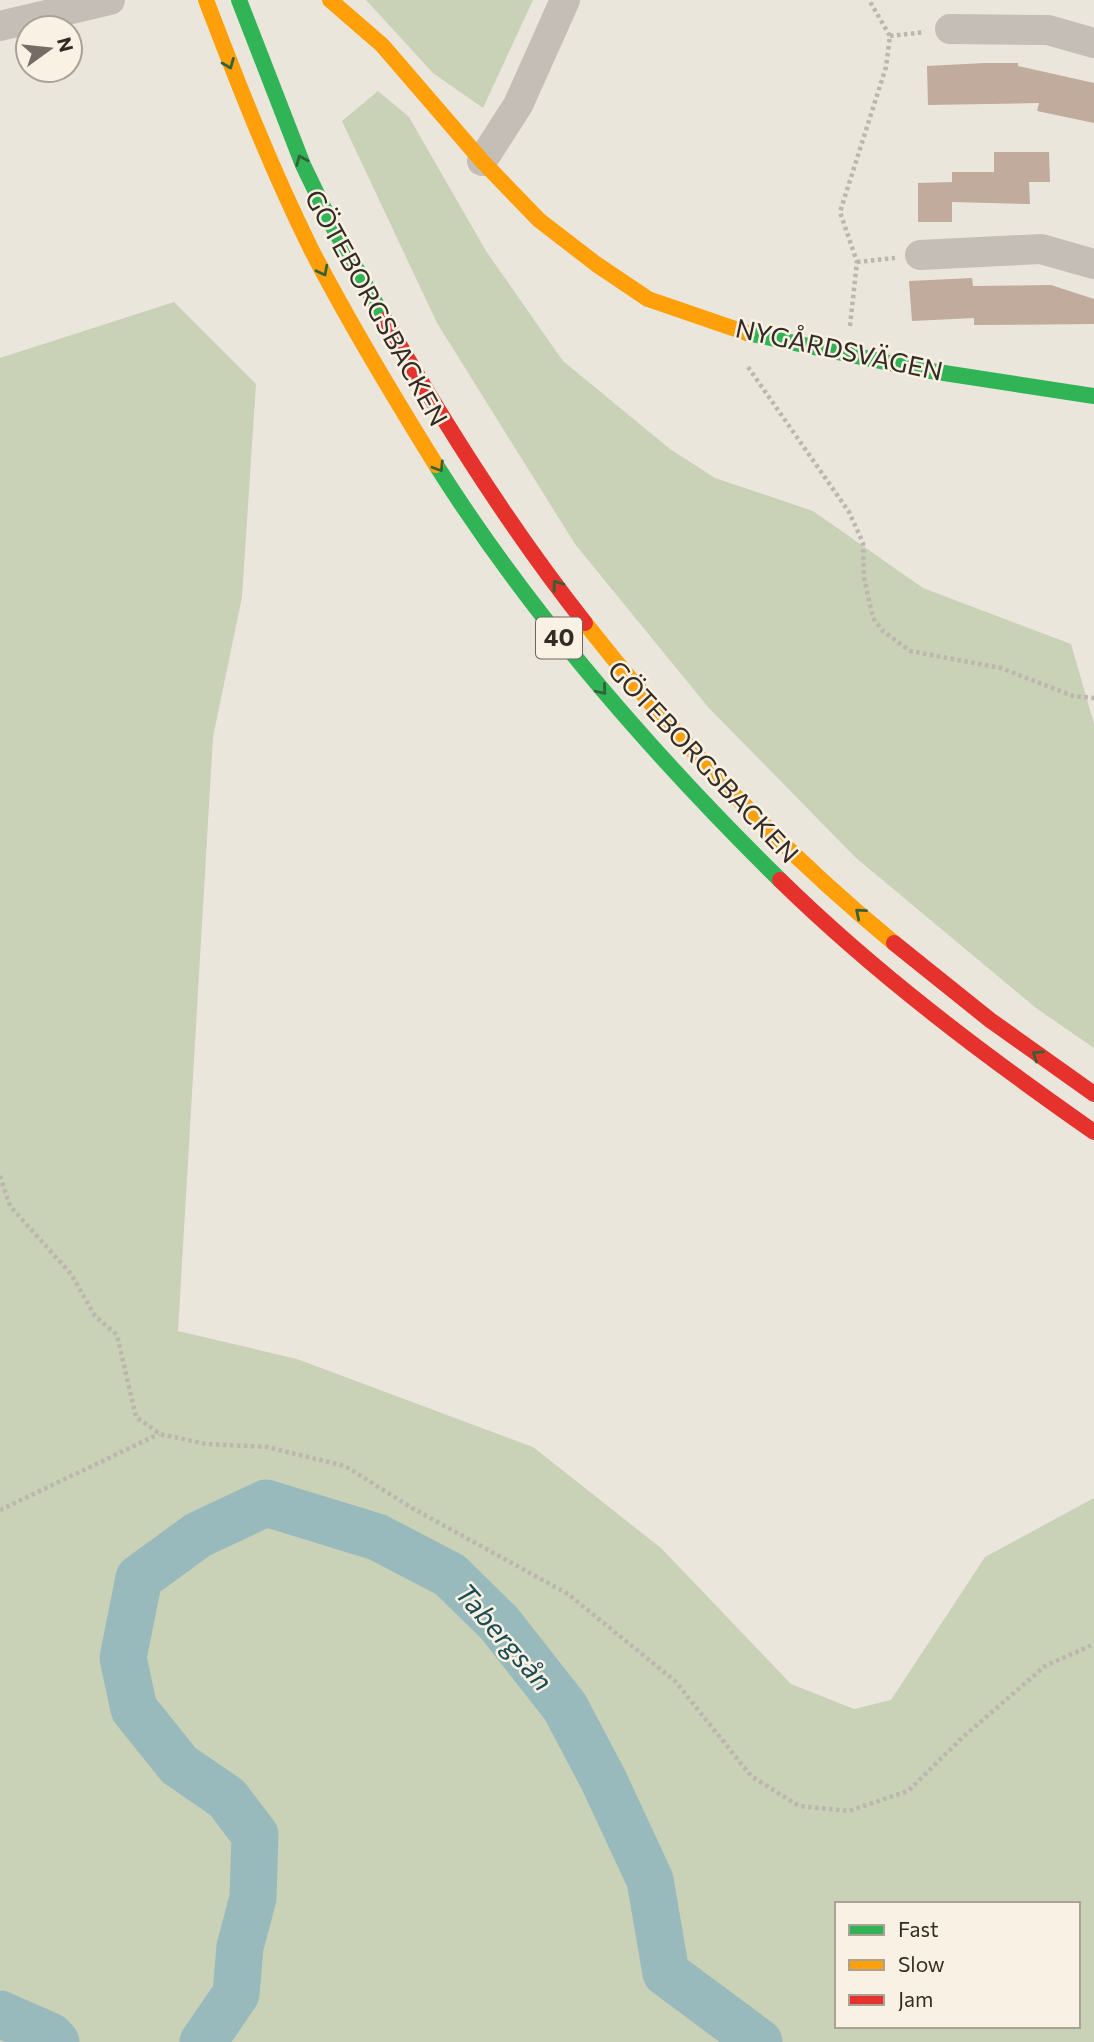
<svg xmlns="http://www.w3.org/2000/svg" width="1094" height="2042" font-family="Commissioner,sans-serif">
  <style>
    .green { fill: #c9d1b6; fill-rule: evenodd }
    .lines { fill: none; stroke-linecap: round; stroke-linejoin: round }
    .river { stroke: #98babc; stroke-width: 47 }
    .building { fill: #c0ab9d }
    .path { stroke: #bcb6af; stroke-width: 4.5; stroke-dasharray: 3.5 3.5; stroke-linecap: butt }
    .street { stroke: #c4beb6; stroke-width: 30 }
    .fast { stroke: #30b455; stroke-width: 16 }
    .slow { stroke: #ff9f0a; stroke-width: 16 }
    .jam { stroke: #e5322d; stroke-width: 16 }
    .oneway { stroke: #326238 }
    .labels { text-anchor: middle; stroke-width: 5; stroke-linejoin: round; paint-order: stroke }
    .shield { fill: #f9f1e3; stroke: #6f665e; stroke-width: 2 }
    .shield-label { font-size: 24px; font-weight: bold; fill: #342b25 }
    .street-label { font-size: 26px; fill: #342b25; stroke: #f9f1e3 }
    .water-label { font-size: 28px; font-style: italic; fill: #1a4c56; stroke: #f9f1e3 }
  </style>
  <rect width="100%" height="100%" fill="#ebe6dc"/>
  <g class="green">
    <path d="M366,0H533L483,108L433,73Z"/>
    <path d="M378,91L409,117L486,251L563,361L670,449L715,478L813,511L923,588L1071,644L1094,724V1048L1036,1008L855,857L708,707L575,544L437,323L342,121Z"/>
    <path d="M174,302L256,384L242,597L213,737L178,1331L297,1359L533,1447L661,1548L791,1684L854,1709L891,1700L985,1557L1094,1498V2042H0V358ZM837,1904H1078V2026H837Z"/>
  </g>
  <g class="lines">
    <g class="river">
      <path d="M0,2014L50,2036L56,2042"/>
      <path d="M203,2042L236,1994L240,1947L253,1898L255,1835L227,1798L179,1765L134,1709L123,1658L139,1578L198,1535L266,1503L377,1537L450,1575L499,1623L565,1707L604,1781L650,1880L666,1973L759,2042"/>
    </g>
  </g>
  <g class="building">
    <path d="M985,63H1018V66L1094,83V123L1037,111L1039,103L928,105L927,66Z"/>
    <path d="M994,152H1049L1050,182H1029L1030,204L952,202V222H918V183L952,182V172H994Z"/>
    <path d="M972,278L973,286L1051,285L1094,299V324L974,325V318L912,321L909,281Z"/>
  </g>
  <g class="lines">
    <g class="path">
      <path d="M890,36L925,32"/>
      <path d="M857,262L895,258"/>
      <path d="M850,326L857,262L840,212L886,67L890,36L869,0"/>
      <path d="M748,367L849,512L863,543L864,578L873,618L883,631L910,651L1001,668L1073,696L1094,698"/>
      <path d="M0,1176L10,1206L71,1274L95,1316L117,1335L136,1417L160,1434L206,1444L267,1447L345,1466L412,1508L568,1594L675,1681L751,1776L799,1806L849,1811L908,1791L963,1737L1045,1666L1094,1644"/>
      <path d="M0,1510L159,1434"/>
    </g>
    <g class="street">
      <path d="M0,26L110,0"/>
      <path d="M950,29L1048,30L1094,43"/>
      <path d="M482,161L518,105L565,0"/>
      <path d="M920,255L1041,249L1094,264"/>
    </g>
    <g class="fast">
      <path d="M239,0L303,165L332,225L385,320"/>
      <path d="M747,333L918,369L1094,396"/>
      <path d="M436,465C532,617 652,754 780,880"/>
    </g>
    <g class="slow">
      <path d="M206,0C238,84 271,168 311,249C349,323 392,394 436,465"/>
      <path d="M330,0L382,45L482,161L539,220L596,264L648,299L747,333"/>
      <path d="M585,623C676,739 780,849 894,943"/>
    </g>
    <g class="jam">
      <path d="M385,320C445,425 510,528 585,623"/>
      <path d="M780,880C876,974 984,1055 1094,1132"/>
      <path d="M894,943L990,1020L1094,1094"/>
    </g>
  </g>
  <defs><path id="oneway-chevron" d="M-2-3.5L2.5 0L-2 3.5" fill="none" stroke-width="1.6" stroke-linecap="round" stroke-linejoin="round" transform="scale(1.75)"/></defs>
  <g class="oneway">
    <use href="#oneway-chevron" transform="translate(229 64) rotate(68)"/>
    <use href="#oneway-chevron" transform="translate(301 160) rotate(-113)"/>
    <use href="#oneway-chevron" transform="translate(323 271) rotate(63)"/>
    <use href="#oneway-chevron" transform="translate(439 467) rotate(58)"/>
    <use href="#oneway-chevron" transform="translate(557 585) rotate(-126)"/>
    <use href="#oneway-chevron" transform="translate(602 690) rotate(50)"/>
    <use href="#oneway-chevron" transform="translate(860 913) rotate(-140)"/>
    <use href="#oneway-chevron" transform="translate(1037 1055) rotate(-146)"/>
  </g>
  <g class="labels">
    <rect class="shield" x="536" y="617.5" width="46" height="41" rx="5"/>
    <g class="shield-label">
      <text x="559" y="646">40</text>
    </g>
    <g class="street-label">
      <text transform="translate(376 308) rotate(61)" y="9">GÖTEBORGSBACKEN</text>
      <text transform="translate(839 350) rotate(12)" y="9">NYGÅRDSVÄGEN</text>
      <text transform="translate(703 762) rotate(47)" y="9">GÖTEBORGSBACKEN</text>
    </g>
    <g class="water-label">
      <text transform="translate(504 1637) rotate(49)" y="10">Tabergsån</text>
    </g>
  </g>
  <rect x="835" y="1902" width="245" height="126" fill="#f9f1e3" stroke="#aaa297" stroke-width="2"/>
  <rect x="849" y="1925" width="35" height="10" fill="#30b455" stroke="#aaa297" stroke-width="2"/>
  <text x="898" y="1937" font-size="21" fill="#342b25">Fast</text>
  <rect x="849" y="1960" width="35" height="10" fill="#ff9f0a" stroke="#aaa297" stroke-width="2"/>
  <text x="898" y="1972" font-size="21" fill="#342b25">Slow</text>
  <rect x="849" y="1995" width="35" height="10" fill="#e5322d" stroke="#aaa297" stroke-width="2"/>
  <text x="898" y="2007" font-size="21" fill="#342b25">Jam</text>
  <g transform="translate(49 49) rotate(75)"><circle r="33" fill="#f9f1e3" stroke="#aaa297" stroke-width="2"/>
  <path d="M0-5L12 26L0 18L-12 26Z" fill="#746c65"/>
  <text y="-10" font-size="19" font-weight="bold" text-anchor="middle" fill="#342b25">N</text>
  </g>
</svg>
